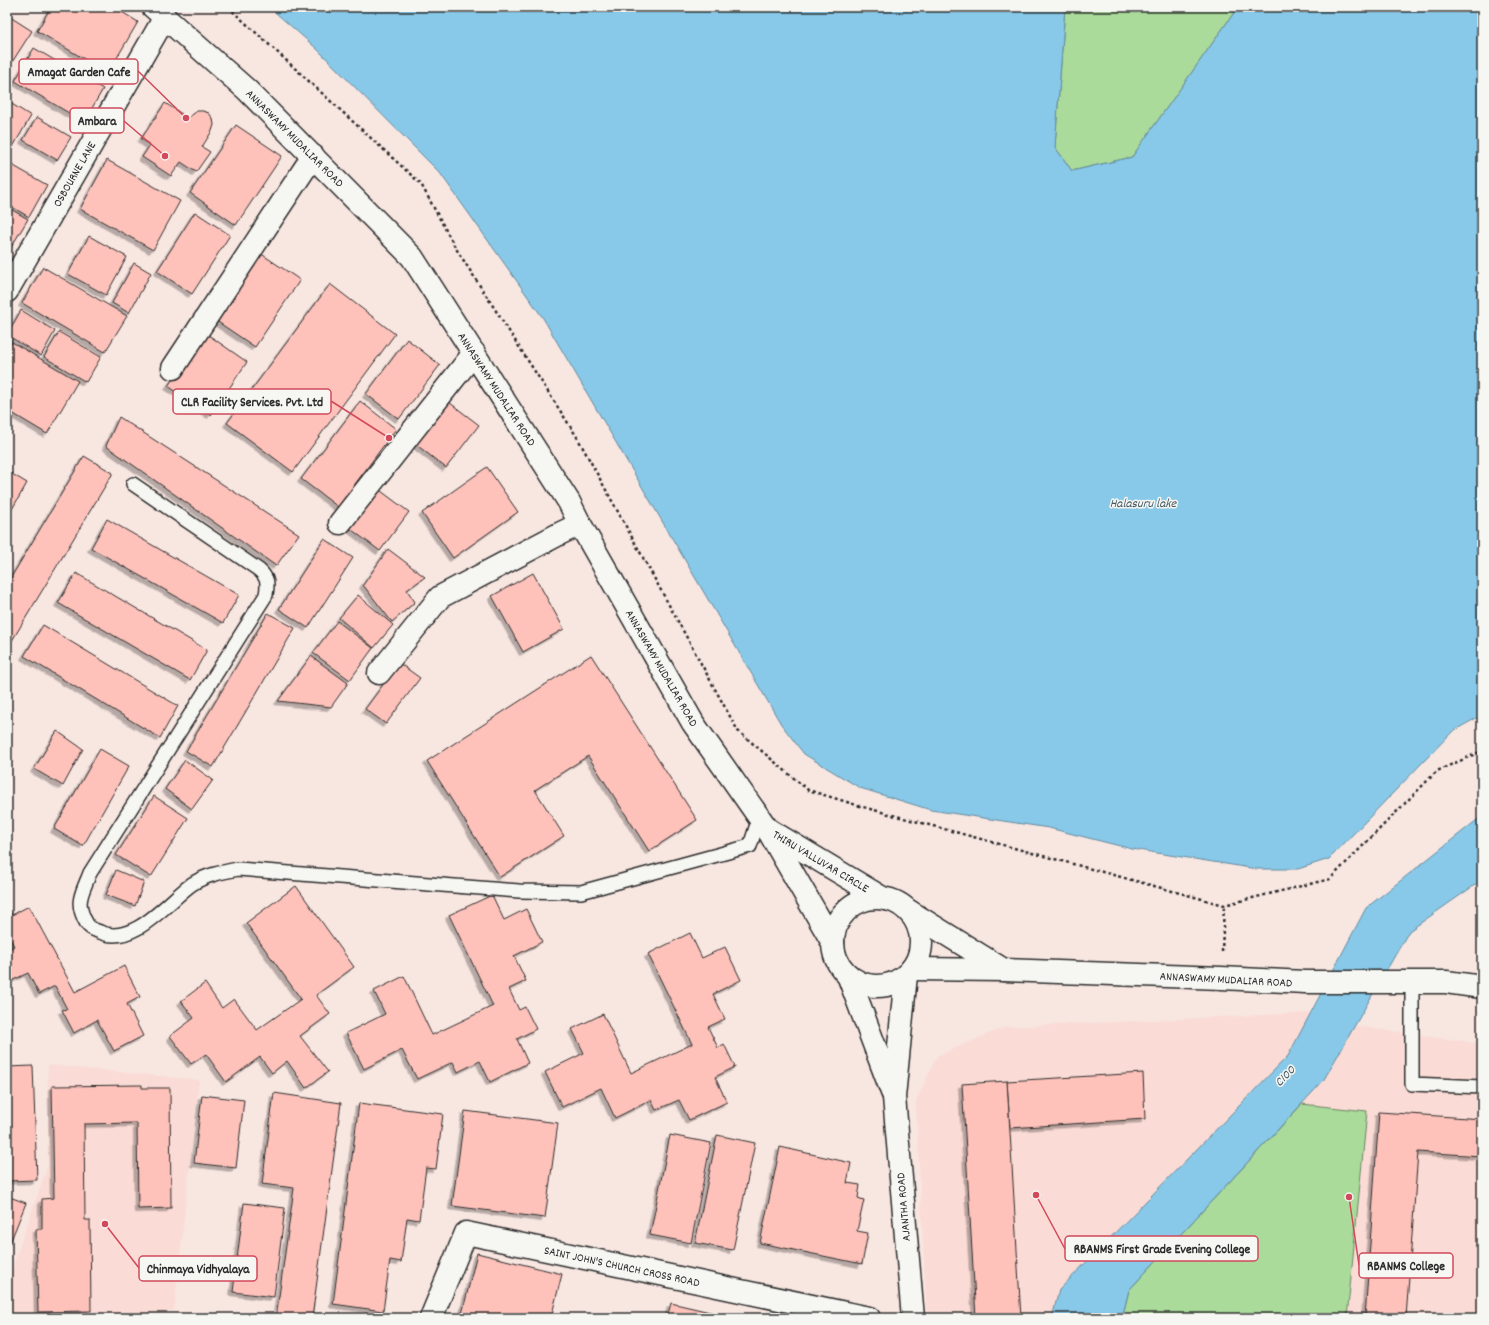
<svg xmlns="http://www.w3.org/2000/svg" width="1489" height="1325" font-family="Dekko,sans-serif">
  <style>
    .built { fill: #fadbd5 }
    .green { fill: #aadb9b; stroke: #6a8363 }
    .water { fill: #88c9e9; stroke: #638a9d }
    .building { fill: #fec2ba; stroke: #2b2b2b; filter: url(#shadow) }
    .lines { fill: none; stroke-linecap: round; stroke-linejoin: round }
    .service-casing { stroke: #2b2b2b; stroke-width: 16 }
    .minor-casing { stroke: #2b2b2b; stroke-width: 25 }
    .tertiary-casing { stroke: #2b2b2b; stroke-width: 25 }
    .path { stroke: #2b2b2b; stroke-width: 2.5; stroke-dasharray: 3 3; stroke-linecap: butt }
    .service { stroke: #f6f6f2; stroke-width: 13 }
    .minor { stroke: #f6f6f2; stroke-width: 22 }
    .tertiary { stroke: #f6f6f2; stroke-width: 22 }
    .labels { text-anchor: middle; stroke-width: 3; stroke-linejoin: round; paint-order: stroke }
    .street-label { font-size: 12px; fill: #2b2b2b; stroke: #f6f6f2 }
    .water-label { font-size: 13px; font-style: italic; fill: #475a64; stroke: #f6f6f2 }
    .leader { fill: none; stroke: #d1495b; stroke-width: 1.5 }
    .callout-dot { fill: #d1495b; stroke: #f6f6f2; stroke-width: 1.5 }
    .callout { fill: #f6f6f2; stroke: #d1495b; stroke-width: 1.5 }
    .callout-label { font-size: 13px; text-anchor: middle; font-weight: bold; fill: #2b2b2b }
  </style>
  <defs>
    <filter id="shadow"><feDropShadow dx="-3.5" dy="3.5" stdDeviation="0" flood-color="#0004"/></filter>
  </defs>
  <rect width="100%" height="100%" fill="#f8e6e1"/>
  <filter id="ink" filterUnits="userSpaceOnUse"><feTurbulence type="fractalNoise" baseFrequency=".025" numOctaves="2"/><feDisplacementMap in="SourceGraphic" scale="8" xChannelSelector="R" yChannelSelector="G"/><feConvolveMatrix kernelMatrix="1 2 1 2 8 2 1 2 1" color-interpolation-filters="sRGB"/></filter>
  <g filter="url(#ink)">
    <g class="built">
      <path d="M1310,1013L1288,1056L1059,1290L1052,1318H927L916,1101L937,1056L1005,1027Z"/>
      <path d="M1354,1026L1482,1044V1318H1122L1128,1290L1323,1081Z"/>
      <path d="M48,1065L199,1080L174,1310L145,1318L7,1317V1283L48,1165Z"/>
    </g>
    <g class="green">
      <path d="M1065,7H1238L1132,157L1072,171L1055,147Z"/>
      <path d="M1302,1104L1367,1111L1347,1318H1122L1129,1290Z"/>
    </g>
    <g class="water">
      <path d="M269,7H1065L1055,147L1072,171L1132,157L1238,7H1482V715L1453,731L1329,859L1298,869H1257L1132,849L1049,828L931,810L860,788L804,754L781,724L543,318L440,173L316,48Z"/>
      <path d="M1482,816V880L1409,931L1323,1081L1129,1290L1122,1318H1052L1059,1290L1288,1056L1366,908Z"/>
    </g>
    <g class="building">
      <path d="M51,7H114L138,22L108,73L37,31Z"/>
      <path d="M7,15L32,31L7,70Z"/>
      <path d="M34,48L103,89L84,122L15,81Z"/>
      <path d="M7,101L31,116L7,157Z"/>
      <path d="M165,103L188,118L197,111H203L209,113L213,119L214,125L212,131L202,147L210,152L196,172L181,162L171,176L142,157L150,145L141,139Z"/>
      <path d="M37,117L71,137L57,160L23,140Z"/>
      <path d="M236,125L282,156L236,225L190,193Z"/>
      <path d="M107,160L180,201L153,250L80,209Z"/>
      <path d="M12,165L47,185L29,217L7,204V174Z"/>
      <path d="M7,207L28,219L7,254Z"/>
      <path d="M195,212L230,235L192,294L157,271Z"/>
      <path d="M89,236L127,257L106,295L68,274Z"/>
      <path d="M257,251L300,280L255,347L212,318Z"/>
      <path d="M134,263L151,273L129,313L112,303Z"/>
      <path d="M43,267L127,316L105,352L22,303Z"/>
      <path d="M330,284L395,334L293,472L227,423Z"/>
      <path d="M21,310L55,331L41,356L7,335Z"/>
      <path d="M59,332L101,357L86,382L44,357Z"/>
      <path d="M204,332L247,362L211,415L168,386Z"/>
      <path d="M407,339L440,365L399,419L366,394Z"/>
      <path d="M12,342L78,381L47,434L7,410V352Z"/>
      <path d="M441,396L479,425L446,468L409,439Z"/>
      <path d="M360,401L396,429L338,507L301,479Z"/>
      <path d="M119,417L299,534L276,566L106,446Z"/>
      <path d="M84,456L113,473L7,649V584Z"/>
      <path d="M487,467L518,512L453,558L422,513Z"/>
      <path d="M7,471L27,483L7,518Z"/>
      <path d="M373,485L409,512L380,551L344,524Z"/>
      <path d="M107,519L239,595L223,623L91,548Z"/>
      <path d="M324,539L353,558L308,628L279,609Z"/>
      <path d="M388,549L425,577L407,590L415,602L392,622L363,585Z"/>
      <path d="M76,573L207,650L190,680L58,603Z"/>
      <path d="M533,573L564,629L523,652L492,596Z"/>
      <path d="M358,595L393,625L374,648L339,618Z"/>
      <path d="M268,613L295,628L213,767L186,751Z"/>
      <path d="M337,621L373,648L350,680L313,653Z"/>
      <path d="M43,625L178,706L160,738L24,656Z"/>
      <path d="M591,655L697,820L649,851L588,756L535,790L564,836L500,877L427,761Z"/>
      <path d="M311,656L348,683L331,707L278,701Z"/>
      <path d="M399,663L420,678L386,724L365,709Z"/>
      <path d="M57,731L83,749L63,786L34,769Z"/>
      <path d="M100,749L129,766L83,846L54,829Z"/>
      <path d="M185,760L213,780L192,809L165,789Z"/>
      <path d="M154,796L188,818L151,877L116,855Z"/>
      <path d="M116,870L144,882L135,906L106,895Z"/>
      <path d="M296,886L354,967L316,995L330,1014L300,1036L328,1072L306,1088L287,1061L272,1073L260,1057L226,1082L206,1054L191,1064L170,1036L194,1018L181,1001L205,983L222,1008L234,999L257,1030L301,999L246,923Z"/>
      <path d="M492,895L504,920L526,909L542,942L514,956L526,981L509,989L519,1010L525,1007L536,1029L517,1039L528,1063L490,1082L480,1061L458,1072L453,1062L417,1079L402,1050L364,1069L346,1033L385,1014L374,991L404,976L432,1035L493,1006L449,915Z"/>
      <path d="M29,906L75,992L124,966L140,997L127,1004L143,1036L114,1051L97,1020L74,1033L62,1010L67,1009L55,986L39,994L28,973L7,983V950L14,946L7,933V911L9,910L12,915Z"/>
      <path d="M690,933L702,958L725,947L741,980L713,994L725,1019L708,1027L718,1048L724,1044L735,1067L715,1077L727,1102L689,1120L679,1100L656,1110L651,1100L615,1118L601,1088L562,1107L545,1072L584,1053L572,1029L603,1014L631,1073L692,1044L648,954Z"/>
      <path d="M33,1066L37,1180L7,1181V1067Z"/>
      <path d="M1143,1073L1145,1119L1010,1128L1007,1081Z"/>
      <path d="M1007,1081L1021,1318H976L962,1084Z"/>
      <path d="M142,1085V1088H170L171,1208L138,1209L137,1123L84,1124L85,1220H90L91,1311L38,1312L36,1229H42V1199L54,1198L52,1086Z"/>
      <path d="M274,1093L341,1103L312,1318H276L294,1188L262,1184Z"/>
      <path d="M202,1095L244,1100L236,1168L194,1163Z"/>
      <path d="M359,1103L443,1114L436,1169L426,1168L419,1220L407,1218L401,1262L390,1260L383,1311L333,1304Z"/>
      <path d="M465,1111L558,1123L545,1218L452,1206Z"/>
      <path d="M1379,1112L1482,1119V1156L1418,1152L1406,1318H1365Z"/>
      <path d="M670,1135L711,1143L691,1243L650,1235Z"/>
      <path d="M717,1135L755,1143L733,1250L695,1243Z"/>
      <path d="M780,1147L851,1163L847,1183L860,1185L858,1198L864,1200L857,1231L868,1233L862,1264L760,1243Z"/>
      <path d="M7,1196L26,1203L7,1250Z"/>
      <path d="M244,1203L285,1208L274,1297L233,1292Z"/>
      <path d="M477,1253L562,1274L551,1318H461Z"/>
      <path d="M671,1303L736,1318H667Z"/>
    </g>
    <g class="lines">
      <defs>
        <g id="service">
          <path d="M133,484L259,570C268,578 268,583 266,595L90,873C82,894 74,902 87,924C90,929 95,930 100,932C134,947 168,901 192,884C206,875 222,872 238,869L519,891L581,892L750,846L759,818"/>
          <path d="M1412,982V1084L1482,1087"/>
        </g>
        <g id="minor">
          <path d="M7,291L165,17"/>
          <path d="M173,368L313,156"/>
          <path d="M340,523L474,353"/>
          <path d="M379,673L440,597L561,533L580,524"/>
          <path d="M431,1318L466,1233L869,1318"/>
        </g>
        <g id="tertiary">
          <path d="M153,7L247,90L412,257L569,502L580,524L693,723L768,830L833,943"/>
          <path d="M769,830L884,899"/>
          <circle cx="877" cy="942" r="44"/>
          <path d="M909,911L1004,970"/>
          <path d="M912,969L1005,970L1221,978L1305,982H1446L1482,987"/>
          <path d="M848,975L892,1092"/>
          <path d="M906,975L894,1097L913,1318"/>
        </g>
      </defs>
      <use href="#service" class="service-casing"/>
      <use href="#minor" class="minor-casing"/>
      <use href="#tertiary" class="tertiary-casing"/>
      <g class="path">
        <path d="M228,7L421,184L455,247L577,437L738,731L808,790L863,807L1224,905L1330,879L1437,771L1482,751"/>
        <path d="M1222,952L1224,905"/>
      </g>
      <use href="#service" class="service"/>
      <use href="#minor" class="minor"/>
      <use href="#tertiary" class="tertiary"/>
    </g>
  </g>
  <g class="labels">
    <g class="street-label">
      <text transform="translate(295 138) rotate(45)" y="4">ANNASWAMY MUDALIAR ROAD</text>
      <text transform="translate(74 174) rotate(-60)" y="4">OSBOURNE LANE</text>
      <text transform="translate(497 389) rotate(57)" y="4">ANNASWAMY MUDALIAR ROAD</text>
      <text transform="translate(662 668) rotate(60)" y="4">ANNASWAMY MUDALIAR ROAD</text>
      <text transform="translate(821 861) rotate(31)" y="4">THIRU VALLUVAR CIRCLE</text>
      <text transform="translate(1226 979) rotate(3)" y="4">ANNASWAMY MUDALIAR ROAD</text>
      <text transform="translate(903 1207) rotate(-95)" y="4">AJANTHA ROAD</text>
      <text transform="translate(622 1266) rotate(12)" y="4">SAINT JOHN'S CHURCH CROSS ROAD</text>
    </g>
    <g class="water-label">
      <text x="1143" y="507">Halasuru lake</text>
      <text transform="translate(1284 1075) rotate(-46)" y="5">C100</text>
    </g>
  </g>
  <path class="leader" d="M186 118L138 71M165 156L124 121M389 438L331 401M1036 1195L1065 1249M1349 1197L1359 1265M105 1224L139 1268"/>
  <g class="callout-dot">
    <circle cx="186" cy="118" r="4"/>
    <circle cx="165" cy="156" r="4"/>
    <circle cx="389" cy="438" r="4"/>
    <circle cx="1036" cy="1195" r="4"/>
    <circle cx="1349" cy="1197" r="4"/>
    <circle cx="105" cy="1224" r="4"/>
  </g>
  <g class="callout">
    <rect x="19" y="59" width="119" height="25" rx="4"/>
    <rect x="70" y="108" width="54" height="25" rx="4"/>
    <rect x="173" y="389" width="158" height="25" rx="4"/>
    <rect x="1065" y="1236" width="193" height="25" rx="4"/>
    <rect x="1359" y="1253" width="94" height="25" rx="4"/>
    <rect x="139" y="1256" width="118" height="25" rx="4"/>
  </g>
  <g class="callout-label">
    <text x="79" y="76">Amagat Garden Cafe</text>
    <text x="97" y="125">Ambara</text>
    <text x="252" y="406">CLR Facility Services. Pvt. Ltd</text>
    <text x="1162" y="1253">RBANMS First Grade Evening College</text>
    <text x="1406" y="1270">RBANMS College</text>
    <text x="198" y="1273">Chinmaya Vidhyalaya</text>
  </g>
  <rect width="1489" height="1325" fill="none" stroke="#f6f6f2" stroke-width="24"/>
  <rect x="12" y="12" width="1465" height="1301" fill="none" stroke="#2b2b2b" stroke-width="1.5" filter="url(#ink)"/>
</svg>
